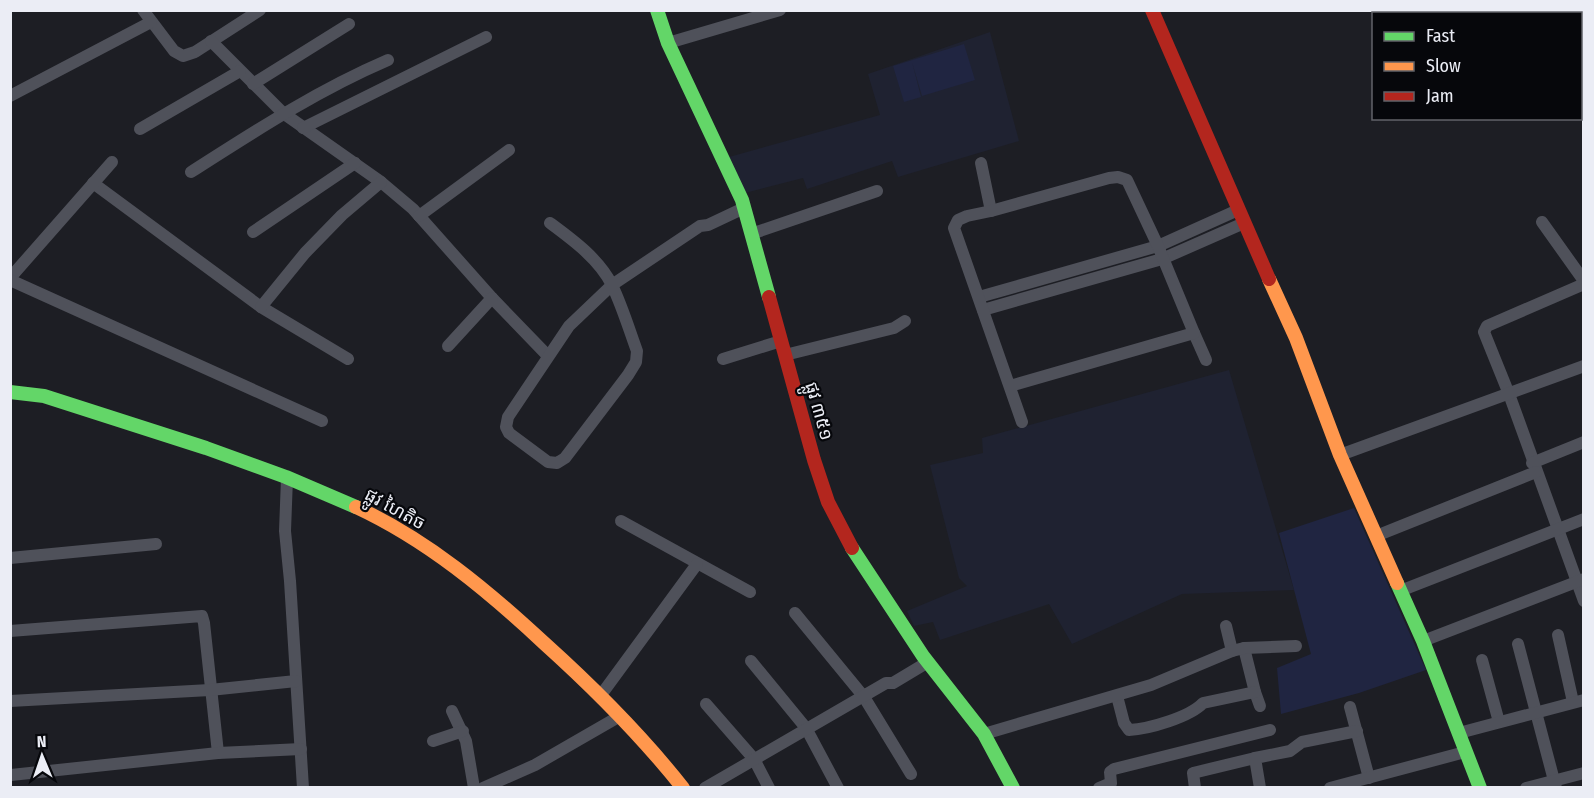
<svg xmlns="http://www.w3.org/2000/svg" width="1594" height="798" font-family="'Fira Sans Condensed','Noto Sans Khmer',sans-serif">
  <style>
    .built { fill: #1f2231 }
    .green { fill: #202541 }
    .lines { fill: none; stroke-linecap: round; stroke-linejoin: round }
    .street { stroke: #4f515a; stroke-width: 12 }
    .fast { stroke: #63d668; stroke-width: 14 }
    .slow { stroke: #ff974d; stroke-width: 14 }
    .jam { stroke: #b3261e; stroke-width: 14 }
    .labels { text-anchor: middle; stroke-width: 4.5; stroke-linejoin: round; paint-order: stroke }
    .street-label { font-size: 18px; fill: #ebedf5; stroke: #06070b }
  </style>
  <rect width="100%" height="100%" fill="#1d1e24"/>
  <g class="built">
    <path d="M990,32L1019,141L898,177L892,161L807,189L803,178L745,193L729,157L880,115L868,74Z"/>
    <path d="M1229,370L1294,590L1182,594L1072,644L1049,604L940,640L933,622L914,626L907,611L967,586L959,578L930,465L983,453L982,438Z"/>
  </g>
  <g class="green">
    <path d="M964,44L975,80L922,96L912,62L921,97L904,102L893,66Z"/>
    <path d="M1354,508L1426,670L1359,693L1281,714L1277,668L1311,654L1279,533Z"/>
  </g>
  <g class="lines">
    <g class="street">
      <path d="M143,10L174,51L183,56L195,52L260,10"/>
      <path d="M1458,10L1459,14"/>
      <path d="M211,41L283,113L381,182L413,209L492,298L548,356"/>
      <path d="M668,43L780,10"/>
      <path d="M253,84L349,24"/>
      <path d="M10,96L151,22"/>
      <path d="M303,128L486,37"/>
      <path d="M140,129L240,71"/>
      <path d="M981,163L991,211"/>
      <path d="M191,172C255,131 318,90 388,60"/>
      <path d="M93,183L261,307L348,359"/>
      <path d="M419,216L509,150"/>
      <path d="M1542,222L1584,281"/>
      <path d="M550,223C573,240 599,259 612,285C622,306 629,329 637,351L636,362L628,375L565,458L557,463L548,462L509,433L506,427L508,417L569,326L612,285L700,226L708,225L744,208"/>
      <path d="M253,232L355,163"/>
      <path d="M751,234L877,191"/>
      <path d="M10,278L112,162"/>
      <path d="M10,280L322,421"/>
      <path d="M1584,284L1487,326L1484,332L1509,394L1584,601"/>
      <path d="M979,297L1158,246L1238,210"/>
      <path d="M261,307L305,253L342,215L381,182"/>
      <path d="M983,310L1162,259L1244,223"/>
      <path d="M1194,333L1206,360"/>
      <path d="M448,346L492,298"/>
      <path d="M785,355L894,328L905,321"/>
      <path d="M723,359L781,341"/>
      <path d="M1010,386L1194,333L1158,246L1127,180L1118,177L1109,178L991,211L967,216L958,220L954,228L1022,422"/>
      <path d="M1340,455L1584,366"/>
      <path d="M1532,463L1584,442"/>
      <path d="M287,478L285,531L290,581L303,788"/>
      <path d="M621,521L750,592"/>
      <path d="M1376,536L1536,472"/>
      <path d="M10,558L156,544"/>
      <path d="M1400,591L1584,519"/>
      <path d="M795,613L864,697L911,774"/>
      <path d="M1226,626L1232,651"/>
      <path d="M10,631L202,616L204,623L218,753"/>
      <path d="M1558,635L1573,702"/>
      <path d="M1423,641L1584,579"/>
      <path d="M1518,644L1556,788"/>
      <path d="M1244,648L1255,692L1260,706"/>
      <path d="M1482,660L1499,722"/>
      <path d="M751,661L806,728L838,788"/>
      <path d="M601,695L697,564"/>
      <path d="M1117,696L1124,723L1129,730C1149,729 1190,717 1203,703L1255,692"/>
      <path d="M10,701L210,690L296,681"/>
      <path d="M706,704L754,759L769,788"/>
      <path d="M1350,707L1369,778"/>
      <path d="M452,711L466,741L474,788"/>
      <path d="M1459,733L1584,700"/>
      <path d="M984,734L1151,685L1232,651L1244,648L1296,646"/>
      <path d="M433,741L463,731"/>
      <path d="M11,775L218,753L301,749"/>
      <path d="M483,788L535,765L620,716"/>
      <path d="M705,788L886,683H893L928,662"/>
      <path d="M1099,788L1111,783L1110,772L1114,769L1270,730"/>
      <path d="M1195,788L1193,773L1255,758"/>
      <path d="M1260,788L1255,758L1290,751L1302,742L1357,731"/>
      <path d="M1330,788L1465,752"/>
      <path d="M1526,788L1584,773"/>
    </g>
    <g class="fast">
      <path d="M657,10L668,43L742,200L769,297"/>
      <path d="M10,392L44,396L206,448L286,477L356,507"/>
      <path d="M852,548L923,656L984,734L1013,788"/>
      <path d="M1397,583L1423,641L1480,788"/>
    </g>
    <g class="slow">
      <path d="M1269,279L1296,338L1340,455L1397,583"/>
      <path d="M356,507C427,540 487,590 544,643C594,688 641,735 683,788"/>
    </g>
    <g class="jam">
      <path d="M1152,10L1269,279"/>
      <path d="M769,297L814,460L828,502L852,548"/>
    </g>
  </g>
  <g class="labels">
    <g class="street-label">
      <text transform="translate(819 411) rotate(74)" y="6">ផ្លូវ ៣៥១</text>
      <text transform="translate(395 509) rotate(29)" y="6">ផ្លូវ ហៃតិច</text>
    </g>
  </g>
  <rect width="1594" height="798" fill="none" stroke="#ebedf5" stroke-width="24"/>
  <rect x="1372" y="12" width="210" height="108" fill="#06070b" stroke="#626369" stroke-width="1.5"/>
  <rect x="1384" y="32" width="30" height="9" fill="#63d668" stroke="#626369" stroke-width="1.5"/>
  <text x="1426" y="42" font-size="18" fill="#ebedf5">Fast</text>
  <rect x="1384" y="62" width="30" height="9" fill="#ff974d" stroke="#626369" stroke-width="1.5"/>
  <text x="1426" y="72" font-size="18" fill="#ebedf5">Slow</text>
  <rect x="1384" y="92" width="30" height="9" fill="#b3261e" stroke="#626369" stroke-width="1.5"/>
  <text x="1426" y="102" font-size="18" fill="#ebedf5">Jam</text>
  <g transform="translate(42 756) rotate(358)" stroke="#06070b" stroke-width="4.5" paint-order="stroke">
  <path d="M0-4.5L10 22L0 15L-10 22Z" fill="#ebedf5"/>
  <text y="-9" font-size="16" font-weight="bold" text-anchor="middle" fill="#ebedf5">N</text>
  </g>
</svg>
